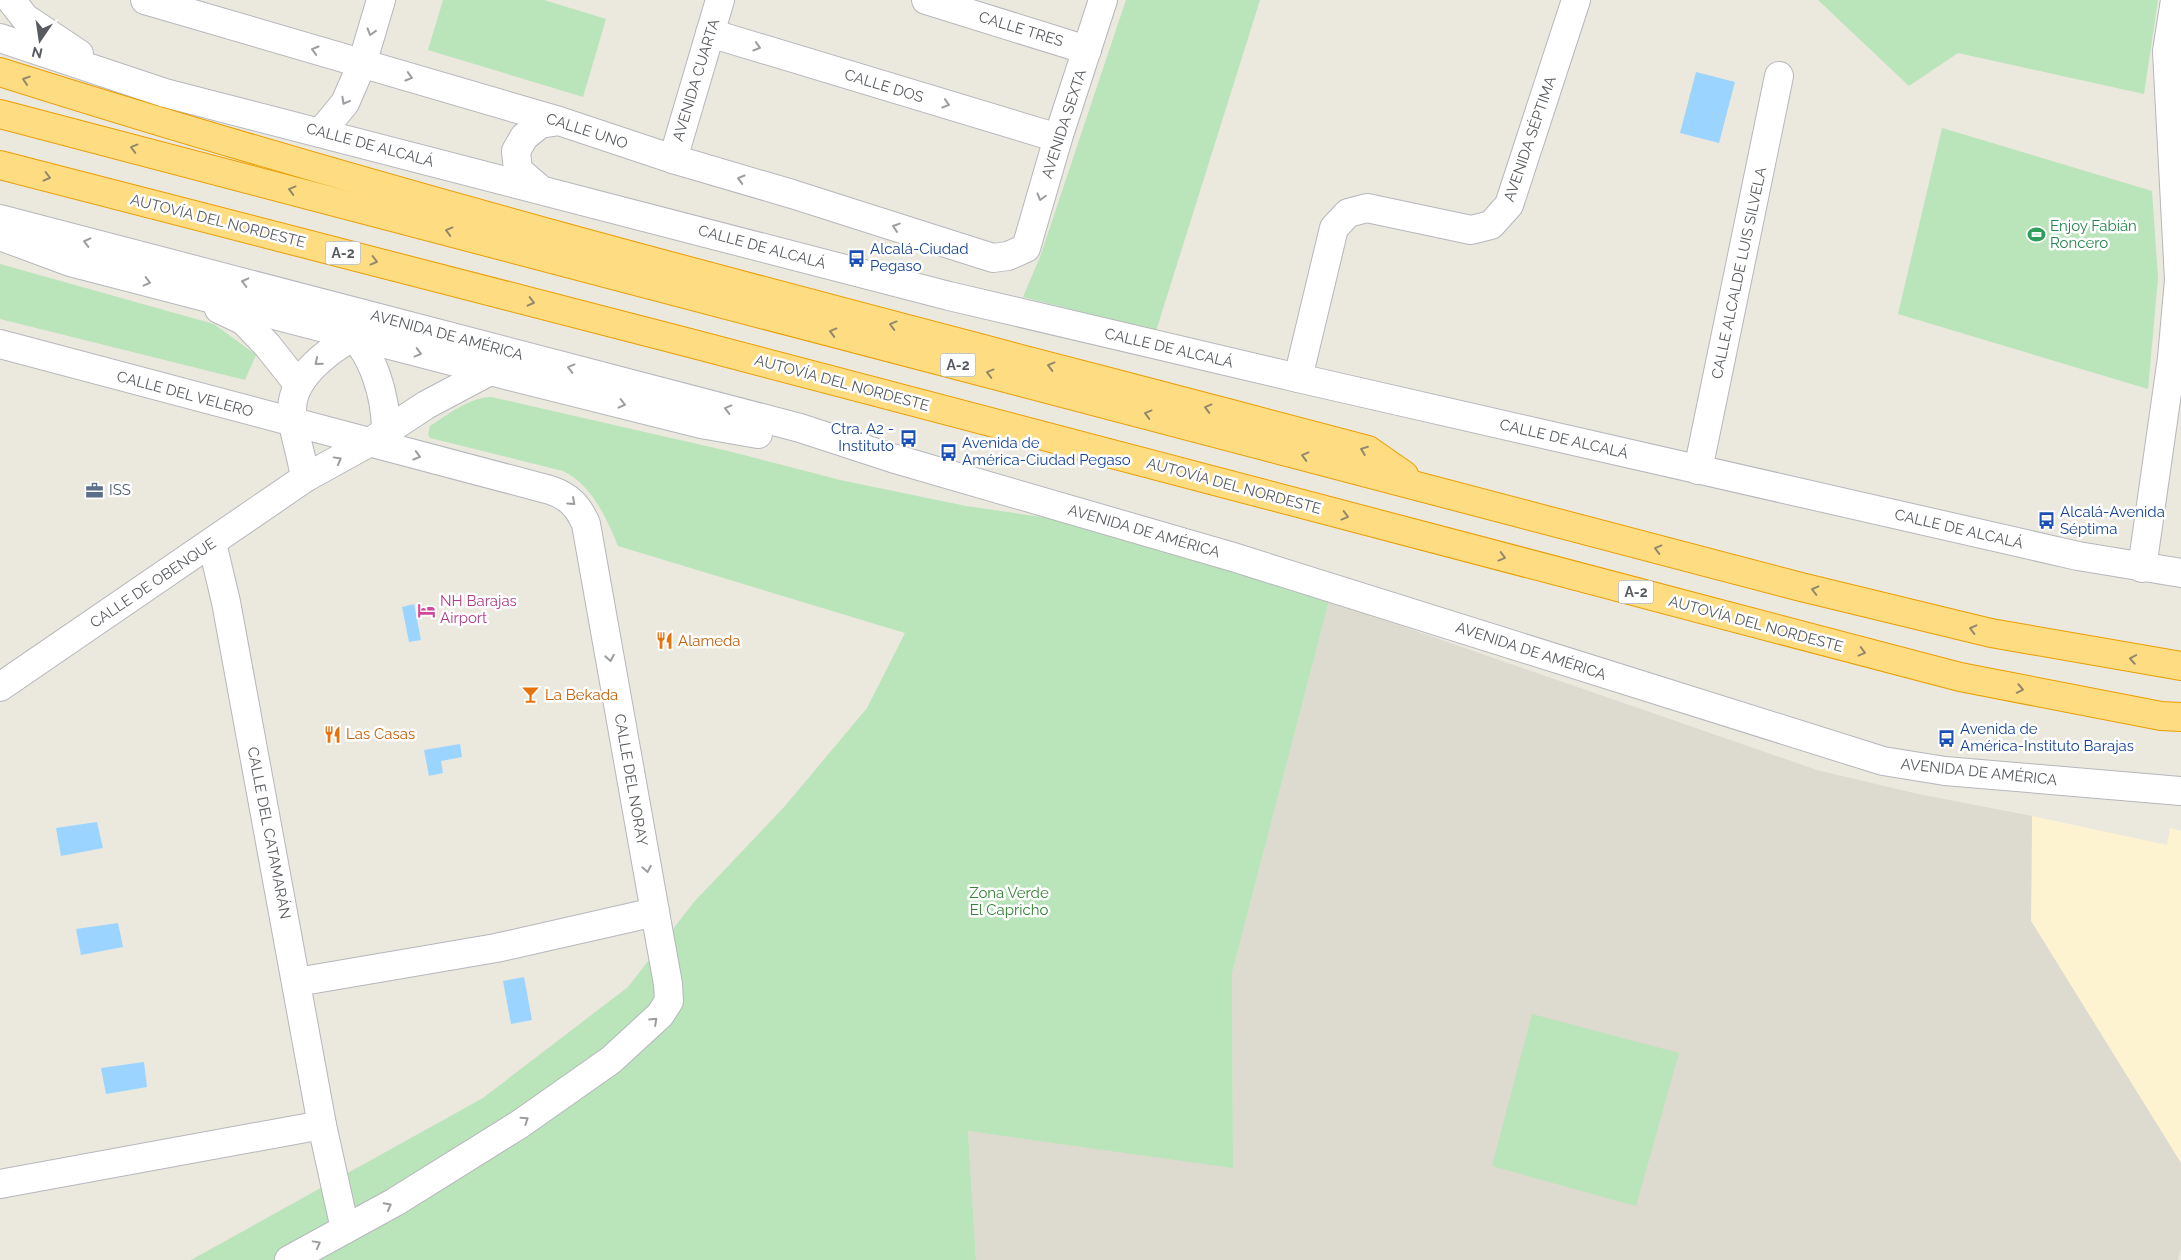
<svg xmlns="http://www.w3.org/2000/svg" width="2181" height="1260" font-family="Raleway,sans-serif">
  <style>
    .commercial { fill: #fef3d1 }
    .education { fill: #dddacf }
    .green { fill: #bae4b9 }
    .water { fill: #9bd5ff }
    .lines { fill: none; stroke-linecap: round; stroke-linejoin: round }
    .street-casing { stroke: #b5b7bc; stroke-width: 30 }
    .highway-casing { stroke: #ea9d00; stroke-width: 30 }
    .street { stroke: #fff; stroke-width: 28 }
    .highway { stroke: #fedd82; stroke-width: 28 }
    .oneway { stroke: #9b9da0 }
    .oneway2 { stroke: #92896c }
    .labels { text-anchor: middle; stroke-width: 5; stroke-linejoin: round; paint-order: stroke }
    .shield { fill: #fff; stroke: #8a8d90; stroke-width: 1 }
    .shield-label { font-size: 14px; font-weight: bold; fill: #585c60 }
    .street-label { font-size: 15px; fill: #585c60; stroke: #fff }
    .leisure-label { font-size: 15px; fill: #27864d; stroke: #fff; text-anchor: start }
    .transit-label { font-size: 15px; fill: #164399; stroke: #fff; text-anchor: start }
    .service-label { font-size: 15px; fill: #4e5e75; stroke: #fff; text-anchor: start }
    .hotel-label { font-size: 15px; fill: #b23c85; stroke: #fff; text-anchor: start }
    .food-label { font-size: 15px; fill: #c56008; stroke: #fff; text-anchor: start }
    .park-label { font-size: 15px; fill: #338435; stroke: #fff }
  </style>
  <rect width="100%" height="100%" fill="#ebe8de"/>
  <path class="commercial" d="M2032,816L2167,845L2170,828L2181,831V1163L2031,921Z"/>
  <path class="education" d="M1329,601L1817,770L1918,794L2032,816L2031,921L2181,1163V1248L2178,1260H976L968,1131L1233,1167L1232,973Z"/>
  <g class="green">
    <path d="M443,0H544L606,19L583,97L428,50Z"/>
    <path d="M1126,0H1260L1156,331L1023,297L1040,257Z"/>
    <path d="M1818,0H2158L2144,94L1958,53L1909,86Z"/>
    <path d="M1942,128L2152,191L2158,278L2148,389L1898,314Z"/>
    <path d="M0,264L214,324L256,355L245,380L0,319Z"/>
    <path d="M491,397L728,451L840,480L966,506L1076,522L1329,601L1232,973L1233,1168L968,1131L976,1260H191L483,1098L628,987L694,902L785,806L867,708L905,633L618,546C606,517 592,485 563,471L430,438L428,434L430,426C449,414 468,398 491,397Z"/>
    <path d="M1532,1014L1679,1053L1636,1206L1492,1166Z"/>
  </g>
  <g class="water">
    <path d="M1696,72L1735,82L1719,143L1680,133Z"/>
    <path d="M414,604L421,640L409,642L402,607Z"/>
    <path d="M460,744L462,757L441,761L443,773L429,776L424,750Z"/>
    <path d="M97,822L103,848L61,856L56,828Z"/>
    <path d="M118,923L123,947L81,955L76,929Z"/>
    <path d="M524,977L532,1020L511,1024L503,981Z"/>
    <path d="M144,1062L147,1087L106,1094L101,1068Z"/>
  </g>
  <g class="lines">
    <defs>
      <g id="street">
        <path d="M11,0L25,18L79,54"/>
        <path d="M145,0L559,121L673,159L792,194L993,258L1008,256L1026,248L1058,138L1103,0"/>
        <path d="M926,0L1087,50"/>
        <path d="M710,33L1058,138"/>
        <path d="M0,38L165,93L949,296L1298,378L2078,556L2181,573"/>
        <path d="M320,133L345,103L362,64L381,0"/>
        <path d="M673,159L720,0"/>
        <path d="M540,189L518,170L516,151L524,137L540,124L559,121"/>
        <path d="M0,219L800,428L892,458L1233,557L1883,761L1945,771L2181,791"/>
        <path d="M0,236L70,262L490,371L701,424L758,434"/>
        <path d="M219,309L244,321L267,345L298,384"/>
        <path d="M346,329C374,353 386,397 386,432"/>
        <path d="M0,344L550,490C569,496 578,506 586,524L655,912L496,948L297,982"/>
        <path d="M1298,378L1334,228L1348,213L1367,208L1471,230L1491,225L1509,205L1576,0"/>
        <path d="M1698,470L1779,76"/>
        <path d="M305,478C297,425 273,400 322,358C335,347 350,337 366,334"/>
        <path d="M212,543L226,602L322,1125L345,1229"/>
        <path d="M2142,568L2172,358L2179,280L2167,51L2175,0"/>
        <path d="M0,687L305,478L370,442L426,405L490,371"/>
        <path d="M0,1184L322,1125"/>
        <path d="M289,1260L395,1202L520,1124L611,1060L660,1015L669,1001L668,984L655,912"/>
      </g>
      <g id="highway">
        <path d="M0,72C451,215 911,329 1368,450L1404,475"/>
        <path d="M0,114L1801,587L1991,633L2181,666"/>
        <path d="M0,165L686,342L1960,677L2161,716L2181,717"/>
      </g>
    </defs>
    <use href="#street" class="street-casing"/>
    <use href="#highway" class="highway-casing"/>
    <use href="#street" class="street"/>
    <use href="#highway" class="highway"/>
  </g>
  <defs><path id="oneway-chevron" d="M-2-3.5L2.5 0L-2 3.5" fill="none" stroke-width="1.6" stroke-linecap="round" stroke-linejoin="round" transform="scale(1.25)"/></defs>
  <g class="oneway">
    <use href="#oneway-chevron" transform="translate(371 32) rotate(107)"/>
    <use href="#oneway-chevron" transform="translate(757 47) rotate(17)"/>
    <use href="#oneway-chevron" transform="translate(315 50) rotate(-164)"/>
    <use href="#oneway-chevron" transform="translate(409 77) rotate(16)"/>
    <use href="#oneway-chevron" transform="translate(345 101) rotate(119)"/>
    <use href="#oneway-chevron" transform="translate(946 104) rotate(17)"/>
    <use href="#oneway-chevron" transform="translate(741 179) rotate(-164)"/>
    <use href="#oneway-chevron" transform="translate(1041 197) rotate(106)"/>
    <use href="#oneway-chevron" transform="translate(896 227) rotate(-162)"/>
    <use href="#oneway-chevron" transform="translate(87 242) rotate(-166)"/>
    <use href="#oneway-chevron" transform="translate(147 282) rotate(14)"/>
    <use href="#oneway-chevron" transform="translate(245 282) rotate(-166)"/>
    <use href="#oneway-chevron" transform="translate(418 353) rotate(15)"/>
    <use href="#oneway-chevron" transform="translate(318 362) rotate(140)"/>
    <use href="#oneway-chevron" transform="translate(571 368) rotate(-165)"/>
    <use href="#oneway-chevron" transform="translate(622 404) rotate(14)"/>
    <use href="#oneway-chevron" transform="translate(728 409) rotate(-165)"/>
    <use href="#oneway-chevron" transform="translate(417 456) rotate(16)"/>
    <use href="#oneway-chevron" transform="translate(338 460) rotate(-29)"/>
    <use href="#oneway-chevron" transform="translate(572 502) rotate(42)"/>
    <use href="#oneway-chevron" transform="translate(610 658) rotate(80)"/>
    <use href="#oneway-chevron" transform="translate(647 869) rotate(80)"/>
    <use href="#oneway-chevron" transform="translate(654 1021) rotate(-43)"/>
    <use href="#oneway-chevron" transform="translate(525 1120) rotate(-34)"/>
    <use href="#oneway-chevron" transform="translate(388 1206) rotate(-28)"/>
    <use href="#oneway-chevron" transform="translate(317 1244) rotate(-29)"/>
  </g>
  <g class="oneway2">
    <use href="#oneway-chevron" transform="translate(26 80) rotate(-162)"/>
    <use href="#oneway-chevron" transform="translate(134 148) rotate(-165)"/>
    <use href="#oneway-chevron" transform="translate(47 177) rotate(14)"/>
    <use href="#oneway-chevron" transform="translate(292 190) rotate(-165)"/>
    <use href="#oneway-chevron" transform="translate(449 231) rotate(-165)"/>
    <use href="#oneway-chevron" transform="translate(374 261) rotate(14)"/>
    <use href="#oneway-chevron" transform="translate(531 302) rotate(14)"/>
    <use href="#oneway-chevron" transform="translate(893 325) rotate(-165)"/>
    <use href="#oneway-chevron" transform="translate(833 332) rotate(-165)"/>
    <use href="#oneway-chevron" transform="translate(1051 366) rotate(-165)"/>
    <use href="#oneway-chevron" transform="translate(990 373) rotate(-165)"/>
    <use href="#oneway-chevron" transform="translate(1208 408) rotate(-165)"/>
    <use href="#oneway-chevron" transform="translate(1148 414) rotate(-165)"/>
    <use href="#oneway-chevron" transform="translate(1364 450) rotate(-159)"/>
    <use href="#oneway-chevron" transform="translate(1305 456) rotate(-165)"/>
    <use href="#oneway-chevron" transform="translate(1345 516) rotate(15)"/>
    <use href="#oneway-chevron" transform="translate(1658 549) rotate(-165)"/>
    <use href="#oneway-chevron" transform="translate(1502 557) rotate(15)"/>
    <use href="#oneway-chevron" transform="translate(1815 590) rotate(-166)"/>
    <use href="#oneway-chevron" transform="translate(1973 629) rotate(-166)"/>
    <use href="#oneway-chevron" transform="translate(1862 652) rotate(15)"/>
    <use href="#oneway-chevron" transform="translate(2133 659) rotate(-170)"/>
    <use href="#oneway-chevron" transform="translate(2020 689) rotate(11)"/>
  </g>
  <defs>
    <symbol id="stadium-bare" viewBox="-9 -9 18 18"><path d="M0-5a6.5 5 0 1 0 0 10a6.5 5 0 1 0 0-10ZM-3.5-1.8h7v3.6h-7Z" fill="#2e9e5b" stroke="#fff" stroke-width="2.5" paint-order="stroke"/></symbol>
    <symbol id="bus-bare" viewBox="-9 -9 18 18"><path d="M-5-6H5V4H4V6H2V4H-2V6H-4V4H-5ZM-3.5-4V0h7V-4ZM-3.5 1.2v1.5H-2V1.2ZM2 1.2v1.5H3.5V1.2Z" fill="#1a4fb4" stroke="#fff" stroke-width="2.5" paint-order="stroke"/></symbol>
    <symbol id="office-bare" viewBox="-9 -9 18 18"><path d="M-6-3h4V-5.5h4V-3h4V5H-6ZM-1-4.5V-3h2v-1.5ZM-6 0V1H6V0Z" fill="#5c6f8a" stroke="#fff" stroke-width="2.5" paint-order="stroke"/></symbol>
    <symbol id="hotel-bare" viewBox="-9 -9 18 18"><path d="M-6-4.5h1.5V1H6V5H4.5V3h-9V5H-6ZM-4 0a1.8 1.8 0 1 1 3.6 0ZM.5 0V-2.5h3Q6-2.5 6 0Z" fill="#d1479c" stroke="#fff" stroke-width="2.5" paint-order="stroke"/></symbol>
    <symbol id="restaurant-bare" viewBox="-9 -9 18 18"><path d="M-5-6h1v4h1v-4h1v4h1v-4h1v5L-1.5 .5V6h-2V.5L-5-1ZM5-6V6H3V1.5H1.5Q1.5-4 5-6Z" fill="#e8710a" stroke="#fff" stroke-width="2.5" paint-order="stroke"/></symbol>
    <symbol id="bar-bare" viewBox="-9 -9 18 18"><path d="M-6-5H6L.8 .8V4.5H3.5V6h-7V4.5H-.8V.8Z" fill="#e8710a" stroke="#fff" stroke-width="2.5" paint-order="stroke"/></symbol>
  </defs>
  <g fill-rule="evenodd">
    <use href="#stadium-bare" x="2024" y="222" width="25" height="25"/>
    <use href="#bus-bare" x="844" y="246" width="25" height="25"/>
    <use href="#bus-bare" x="896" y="426" width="25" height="25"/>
    <use href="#bus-bare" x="936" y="440" width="25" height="25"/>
    <use href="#office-bare" x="82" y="478" width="25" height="25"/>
    <use href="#bus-bare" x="2034" y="508" width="25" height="25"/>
    <use href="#hotel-bare" x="414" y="598" width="25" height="25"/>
    <use href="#restaurant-bare" x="652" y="628" width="25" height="25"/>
    <use href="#bar-bare" x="518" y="682" width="25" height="25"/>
    <use href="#restaurant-bare" x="320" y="722" width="25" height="25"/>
    <use href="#bus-bare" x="1934" y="726" width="25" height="25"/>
  </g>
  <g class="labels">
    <g class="shield">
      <rect x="325.5" y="241.5" width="35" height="23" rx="4"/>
      <rect x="940.5" y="353.5" width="35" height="23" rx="4"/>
      <rect x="1618.5" y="580.5" width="35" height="23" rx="4"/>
    </g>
    <g class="shield-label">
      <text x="343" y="258">A-2</text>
      <text x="958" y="370">A-2</text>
      <text x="1636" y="597">A-2</text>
    </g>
    <g class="street-label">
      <text transform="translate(1021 29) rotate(17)" y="5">CALLE TRES</text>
      <text transform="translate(696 80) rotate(-73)" y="5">AVENIDA CUARTA</text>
      <text transform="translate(884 86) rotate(17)" y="5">CALLE DOS</text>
      <text transform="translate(1064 124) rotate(-72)" y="5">AVENIDA SEXTA</text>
      <text transform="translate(587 131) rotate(18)" y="5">CALLE UNO</text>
      <text transform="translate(1530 139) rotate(-71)" y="5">AVENIDA SÉPTIMA</text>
      <text transform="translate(370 145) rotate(15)" y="5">CALLE DE ALCALÁ</text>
      <text transform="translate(218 221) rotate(14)" y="5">AUTOVÍA DEL NORDESTE</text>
      <text transform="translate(762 247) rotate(15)" y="5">CALLE DE ALCALÁ</text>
      <text transform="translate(1739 273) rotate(-78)" y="5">CALLE ALCALDE LUIS SILVELA</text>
      <text transform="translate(447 335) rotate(15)" y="5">AVENIDA DE AMÉRICA</text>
      <text transform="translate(1169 348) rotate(13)" y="5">CALLE DE ALCALÁ</text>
      <text transform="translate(842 383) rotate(15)" y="5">AUTOVÍA DEL NORDESTE</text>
      <text transform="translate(185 394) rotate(15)" y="5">CALLE DEL VELERO</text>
      <text transform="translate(1564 439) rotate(13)" y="5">CALLE DE ALCALÁ</text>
      <text transform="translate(1234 486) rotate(15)" y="5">AUTOVÍA DEL NORDESTE</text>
      <text transform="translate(1959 529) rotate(13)" y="5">CALLE DE ALCALÁ</text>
      <text transform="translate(1144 531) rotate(16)" y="5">AVENIDA DE AMÉRICA</text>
      <text transform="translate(153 583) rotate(-34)" y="5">CALLE DE OBENQUE</text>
      <text transform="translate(1756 624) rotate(15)" y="5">AUTOVÍA DEL NORDESTE</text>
      <text transform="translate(1531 651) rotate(18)" y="5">AVENIDA DE AMÉRICA</text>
      <text transform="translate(1979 772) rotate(6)" y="5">AVENIDA DE AMÉRICA</text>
      <text transform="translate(631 780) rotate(80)" y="5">CALLE DEL NORAY</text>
      <text transform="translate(269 833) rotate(79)" y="5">CALLE DEL CATAMARÁN</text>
    </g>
    <g class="leisure-label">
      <text x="2050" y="231">Enjoy Fabián<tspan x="2050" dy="17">Roncero</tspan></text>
    </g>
    <g class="transit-label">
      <text x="870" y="254">Alcalá-Ciudad<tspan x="870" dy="17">Pegaso</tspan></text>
      <text x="894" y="434" text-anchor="end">Ctra. A2 -<tspan x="894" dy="17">Instituto</tspan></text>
      <text x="962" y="448">Avenida de<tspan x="962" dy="17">América-Ciudad Pegaso</tspan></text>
      <text x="2060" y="517">Alcalá-Avenida<tspan x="2060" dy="17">Séptima</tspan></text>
      <text x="1960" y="734">Avenida de<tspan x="1960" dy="17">América-Instituto Barajas</tspan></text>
    </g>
    <g class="service-label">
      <text x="109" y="495">ISS</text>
    </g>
    <g class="hotel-label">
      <text x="440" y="606">NH Barajas<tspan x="440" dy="17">Airport</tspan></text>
    </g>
    <g class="food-label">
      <text x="678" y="646">Alameda</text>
      <text x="545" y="700">La Bekada</text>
      <text x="346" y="739">Las Casas</text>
    </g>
    <g class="park-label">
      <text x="1009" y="898">Zona Verde<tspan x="1009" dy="17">El Capricho</tspan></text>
    </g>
  </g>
  <g transform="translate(40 40) rotate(193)" stroke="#ffffff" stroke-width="4" paint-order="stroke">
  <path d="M0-4L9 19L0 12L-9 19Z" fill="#585c60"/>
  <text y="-8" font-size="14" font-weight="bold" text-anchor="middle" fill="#585c60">N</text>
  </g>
</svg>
